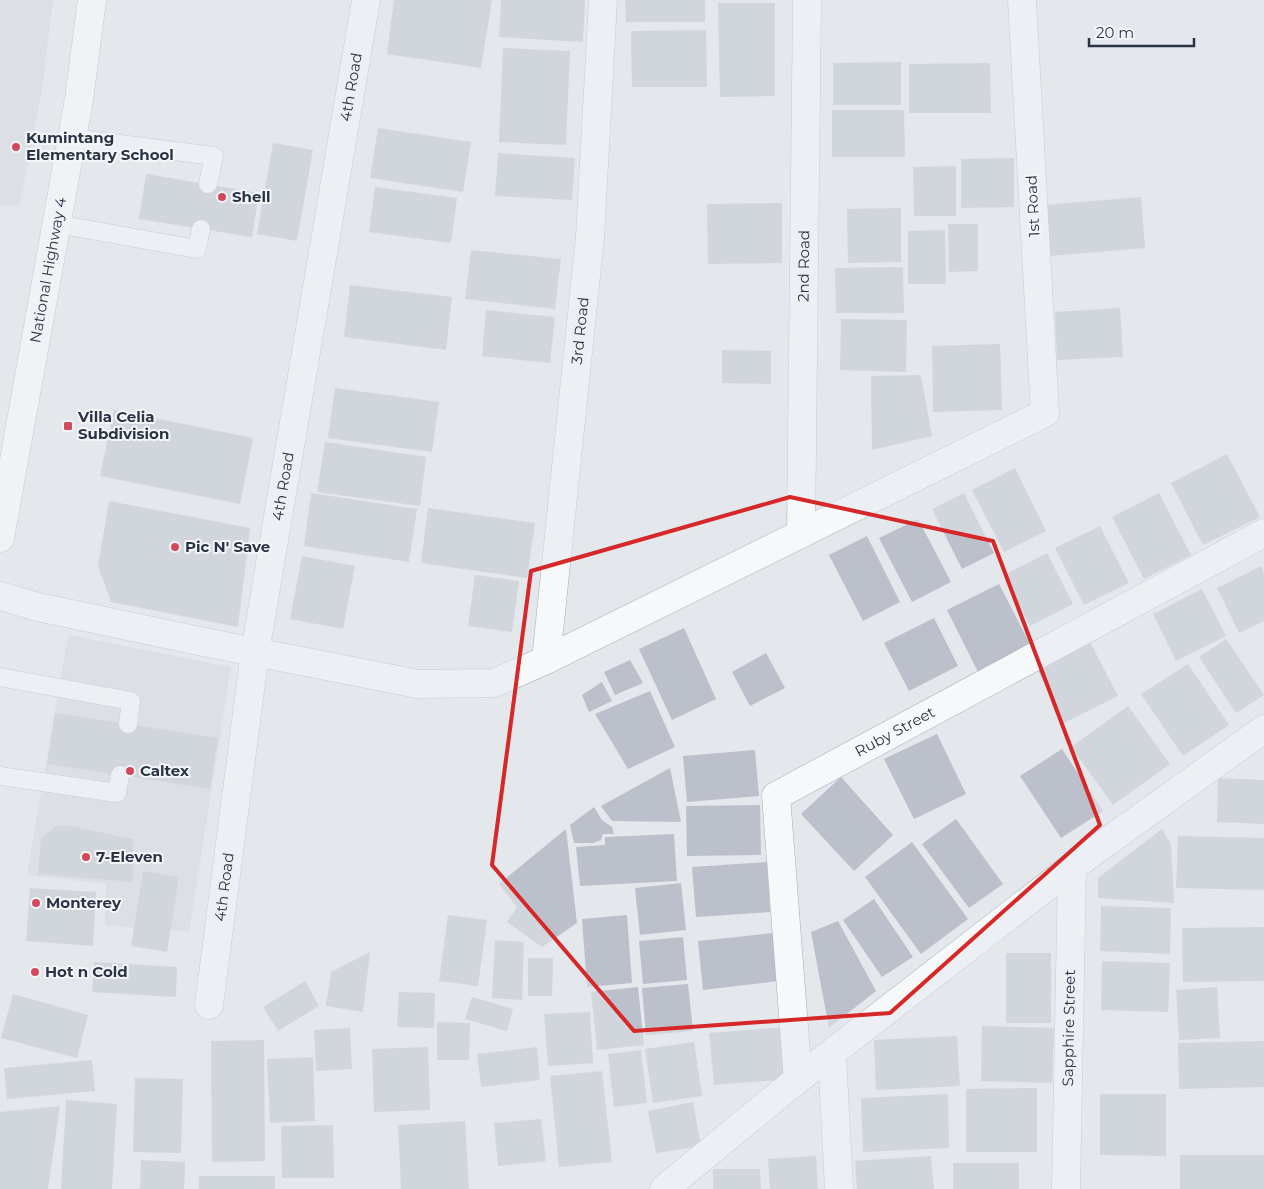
<svg xmlns="http://www.w3.org/2000/svg" width="1264" height="1189" font-family="Montserrat,sans-serif">
  <style>
    .built { fill: #d2d6de }
    .building { fill: #bbc0ca }
    .lines { fill: none; stroke-linecap: round; stroke-linejoin: round }
    .service-casing { stroke: #a9aeb7; stroke-width: 19 }
    .minor-casing { stroke: #a9aeb7; stroke-width: 29 }
    .tertiary-casing { stroke: #a9aeb7; stroke-width: 29 }
    .primary-casing { stroke: #a3abb8; stroke-width: 29 }
    .service { stroke: #f7f8fa; stroke-width: 18 }
    .minor { stroke: #f7f8fa; stroke-width: 28 }
    .tertiary { stroke: #f7f8fa; stroke-width: 28 }
    .primary { stroke: #fff; stroke-width: 28 }
    .marked { fill: none; stroke: #d62828; stroke-width: 4; stroke-linejoin: round }
    .poi-dot { fill: #d1495b; stroke: #f4f6f9; stroke-width: 2 }
    .labels { text-anchor: middle; stroke-width: 4; stroke-linejoin: round; paint-order: stroke }
    .street-label { font-size: 15px; fill: #2b3445; stroke: #f4f6f9 }
    .poi-label { font-size: 15px; font-weight: bold; fill: #2b3445; stroke: #f4f6f9; text-anchor: start }
  </style>
  <rect width="100%" height="100%" fill="#e4e7ec"/>
  <g class="built">
    <path d="M0,0H53L42,89L20,205H0Z"/>
    <path d="M68,635L231,667L189,932L105,925L106,884L27,875Z"/>
  </g>
  <g class="building">
    <path d="M394,0H492L481,68L387,54Z"/>
    <path d="M501,0H585L583,42L499,37Z"/>
    <path d="M625,0H705V22H626Z"/>
    <path d="M718,3H775V96L720,97Z"/>
    <path d="M706,30L707,87H632L631,31Z"/>
    <path d="M503,48L570,51L566,145L499,142Z"/>
    <path d="M901,62V105H833V63Z"/>
    <path d="M990,63L991,113H909V64Z"/>
    <path d="M832,110H904L905,157H832Z"/>
    <path d="M378,128L471,142L463,192L370,178Z"/>
    <path d="M273,143L313,150L297,241L257,234Z"/>
    <path d="M498,153L575,158L572,200L495,196Z"/>
    <path d="M1014,158V207L961,208V159Z"/>
    <path d="M956,166V216H914L913,167Z"/>
    <path d="M146,174L259,193L252,237L139,219Z"/>
    <path d="M375,187L457,198L451,243L369,232Z"/>
    <path d="M1141,197L1145,248L1049,256L1044,205Z"/>
    <path d="M782,203V263L708,264L707,204Z"/>
    <path d="M901,208V262L848,263L847,209Z"/>
    <path d="M948,224H978V271L949,272Z"/>
    <path d="M945,230L946,284H908V231Z"/>
    <path d="M471,250L561,259L555,309L465,299Z"/>
    <path d="M903,267L904,313H836L835,268Z"/>
    <path d="M350,285L452,297L446,350L344,337Z"/>
    <path d="M1120,308L1123,357L1057,360L1055,312Z"/>
    <path d="M486,310L555,317L550,363L482,356Z"/>
    <path d="M841,319L907,320L906,372L840,370Z"/>
    <path d="M1000,344L1002,410L933,412L932,346Z"/>
    <path d="M722,350L771,351V384L722,383Z"/>
    <path d="M921,375L932,436L872,450L871,376Z"/>
    <path d="M335,388L439,402L432,452L328,438Z"/>
    <path d="M114,410L253,438L240,504L100,476Z"/>
    <path d="M325,442L426,457L420,506L317,492Z"/>
    <path d="M1227,454L1260,517L1203,545L1171,483Z"/>
    <path d="M1015,468L1046,531L1004,552L972,490Z"/>
    <path d="M311,493L417,509L409,562L304,546Z"/>
    <path d="M964,493L994,553L962,569L932,509Z"/>
    <path d="M1159,493L1191,555L1144,579L1112,517Z"/>
    <path d="M109,501L250,528L238,627L111,602L98,566Z"/>
    <path d="M428,508L535,523L527,578L421,563Z"/>
    <path d="M918,519L951,582L912,602L879,538Z"/>
    <path d="M1100,526L1129,583L1084,605L1055,548Z"/>
    <path d="M867,536L900,602L863,621L829,555Z"/>
    <path d="M1047,553L1073,604L1030,626L1004,575Z"/>
    <path d="M302,556L355,566L343,629L290,619Z"/>
    <path d="M1261,566L1264,573V621L1239,633L1217,588Z"/>
    <path d="M475,575L519,581L512,632L468,626Z"/>
    <path d="M999,584L1031,646L978,672L947,610Z"/>
    <path d="M1202,589L1226,636L1176,661L1153,614Z"/>
    <path d="M934,618L958,666L909,691L884,643Z"/>
    <path d="M684,628L716,699L672,720L639,649Z"/>
    <path d="M1226,639L1264,695L1236,713L1199,657Z"/>
    <path d="M1089,640L1118,696L1064,723L1037,668Z"/>
    <path d="M766,653L785,688L750,706L732,672Z"/>
    <path d="M630,660L643,683L615,695L604,672Z"/>
    <path d="M1188,664L1229,725L1183,756L1141,694Z"/>
    <path d="M602,682L612,701L589,712L582,695Z"/>
    <path d="M650,691L675,747L628,769L595,714Z"/>
    <path d="M1128,706L1170,764L1113,805L1071,747Z"/>
    <path d="M55,713L218,738L210,789L47,764Z"/>
    <path d="M937,734L966,794L914,819L884,759Z"/>
    <path d="M1062,749L1103,811L1061,838L1020,776Z"/>
    <path d="M755,750L759,796L687,802L683,756Z"/>
    <path d="M670,768L681,822L612,821L601,806Z"/>
    <path d="M841,777L893,835L854,871L801,814Z"/>
    <path d="M1218,778L1264,780V824L1217,822Z"/>
    <path d="M760,805L761,855L687,856L686,806Z"/>
    <path d="M594,807L602,820L612,827L614,834H603L601,840L593,843H574L570,825Z"/>
    <path d="M956,819L1003,884L969,908L922,844Z"/>
    <path d="M56,826H70L133,839V882L38,874L41,839Z"/>
    <path d="M566,829L577,923L542,947L507,922L517,907L499,884Z"/>
    <path d="M1162,829L1171,844L1174,903L1098,898V878Z"/>
    <path d="M674,834L677,881L580,886L576,847L605,845V837Z"/>
    <path d="M1178,836L1264,838V890L1176,888Z"/>
    <path d="M912,842L968,919L921,954L865,877Z"/>
    <path d="M767,862L770,912L696,917L692,867Z"/>
    <path d="M143,871L179,877L167,952L131,946Z"/>
    <path d="M681,883L686,930L640,935L635,888Z"/>
    <path d="M30,888L96,892L93,946L26,941Z"/>
    <path d="M874,899L913,957L882,977L843,920Z"/>
    <path d="M1101,906L1171,908L1170,954L1100,951Z"/>
    <path d="M448,915L487,920L478,986L439,981Z"/>
    <path d="M627,915L632,983L587,987L582,919Z"/>
    <path d="M838,921L876,991L829,1028L811,932Z"/>
    <path d="M1264,927V981L1183,982L1182,928Z"/>
    <path d="M773,933L778,981L703,990L698,941Z"/>
    <path d="M683,937L687,980L643,984L639,941Z"/>
    <path d="M495,940L524,942L522,1000L492,998Z"/>
    <path d="M370,952L363,1012L326,1006L331,972Z"/>
    <rect x="1006" y="953" width="45" height="70"/>
    <path d="M528,958H553L552,996H528Z"/>
    <path d="M1102,961L1170,963L1168,1012L1101,1010Z"/>
    <path d="M94,962L177,967L176,997L92,992Z"/>
    <path d="M305,981L319,1006L278,1031L263,1007Z"/>
    <path d="M688,984L693,1031L646,1035L642,988Z"/>
    <path d="M638,987L644,1045L597,1050L591,992Z"/>
    <path d="M1217,987L1220,1038L1179,1040L1176,990Z"/>
    <path d="M399,992L435,993L434,1028L397,1027Z"/>
    <path d="M13,994L88,1015L77,1058L1,1038Z"/>
    <path d="M472,997L513,1009L507,1031L465,1019Z"/>
    <path d="M590,1012L593,1063L548,1066L544,1014Z"/>
    <path d="M437,1022L470,1023L469,1060H437Z"/>
    <path d="M982,1026L1054,1028L1052,1083L981,1081Z"/>
    <path d="M785,1027L789,1079L714,1085L709,1033Z"/>
    <path d="M350,1028L352,1069L316,1071L314,1030Z"/>
    <path d="M957,1036L960,1086L876,1090L874,1040Z"/>
    <path d="M264,1040L265,1161L212,1162L211,1041Z"/>
    <path d="M1264,1041V1087L1179,1089L1178,1043Z"/>
    <path d="M694,1042L702,1096L653,1103L645,1049Z"/>
    <path d="M428,1047L430,1110L374,1112L372,1049Z"/>
    <path d="M537,1047L540,1080L481,1087L477,1054Z"/>
    <path d="M641,1050L647,1103L614,1107L608,1054Z"/>
    <path d="M313,1057L315,1121L270,1123L267,1059Z"/>
    <path d="M92,1060L95,1091L7,1099L4,1068Z"/>
    <path d="M602,1071L612,1162L559,1167L550,1076Z"/>
    <path d="M135,1078L183,1079L181,1153L133,1152Z"/>
    <path d="M1037,1088V1152H966V1089Z"/>
    <path d="M948,1094L949,1148L863,1152L861,1098Z"/>
    <path d="M1100,1094H1166V1156L1100,1155Z"/>
    <path d="M66,1100L117,1104L112,1189H61Z"/>
    <path d="M693,1102L701,1146L656,1153L648,1111Z"/>
    <path d="M60,1106L48,1189H0V1112Z"/>
    <path d="M541,1119L546,1161L498,1166L494,1123Z"/>
    <path d="M465,1121L469,1189H401L398,1125Z"/>
    <path d="M333,1125L334,1178H282L281,1126Z"/>
    <rect x="1180" y="1155" width="84" height="34"/>
    <path d="M816,1156L818,1189H770L768,1159Z"/>
    <path d="M931,1156L934,1189H857L855,1161Z"/>
    <path d="M141,1160L185,1162L184,1189H140Z"/>
    <rect x="953" y="1163" width="66" height="26"/>
    <path d="M713,1169H760L761,1189H713Z"/>
    <rect x="199" y="1176" width="76" height="13"/>
  </g>
  <g class="lines">
    <defs>
      <g id="service">
        <path d="M72,138L214,156L208,184"/>
        <path d="M57,224L197,249L201,229"/>
        <path d="M0,677L131,701L128,724"/>
        <path d="M0,776L117,793L120,775"/>
      </g>
      <g id="minor">
        <path id="s1" d="M801,534L807,0"/>
        <path d="M0,596L38,607L204,642L418,684L494,683L546,660L1045,413L1022,0"/>
        <path id="s2" d="M546,660L590,237L603,0"/>
        <path id="s3" d="M209,1005L255,652L366,0"/>
        <path d="M832,1054L839,1189"/>
        <path id="s4" d="M798,1079L776,796L1264,533"/>
        <path id="s5" d="M1066,1189L1072,867"/>
      </g>
      <path id="tertiary" d="M664,1189L798,1079L1072,867L1264,729"/>
      <g id="primary">
        <path id="s6" d="M0,538L79,99L92,0"/>
      </g>
    </defs>
    <use href="#service" class="service-casing"/>
    <use href="#minor" class="minor-casing"/>
    <use href="#tertiary" class="tertiary-casing"/>
    <use href="#primary" class="primary-casing"/>
    <use href="#service" class="service"/>
    <use href="#minor" class="minor"/>
    <use href="#tertiary" class="tertiary"/>
    <use href="#primary" class="primary"/>
  </g>
  <path d="M0 0H1264V1189H0ZM790,497L993,541L1100,825L890,1013L634,1031L492,865L531,571Z" fill="#e4e7ec" fill-opacity=".55" fill-rule="evenodd"/>
  <path class="marked" d="M790,497L993,541L1100,825L890,1013L634,1031L492,865L531,571Z"/>
  <g class="poi-dot">
    <circle cx="16" cy="147" r="5"/>
    <circle cx="222" cy="197" r="5"/>
    <rect x="63" y="421" width="10" height="10" rx="2.5"/>
    <circle cx="175" cy="547" r="5"/>
    <circle cx="130" cy="771" r="5"/>
    <circle cx="86" cy="857" r="5"/>
    <circle cx="36" cy="903" r="5"/>
    <circle cx="35" cy="972" r="5"/>
  </g>
  <g class="labels">
    <g class="street-label">
      <text dy="5" stroke="none"><textPath href="#s3" startOffset="929">4th Road</textPath></text>
      <text transform="translate(1033 206) rotate(-93)" y="5">1st Road</text>
      <text dy="5" stroke="none"><textPath href="#s1" startOffset="268">2nd Road</textPath></text>
      <text dy="5" stroke="none"><textPath href="#s6" startOffset="272">National Highway 4</textPath></text>
      <text dy="5" stroke="none"><textPath href="#s2" startOffset="331">3rd Road</textPath></text>
      <text dy="5" stroke="none"><textPath href="#s3" startOffset="524">4th Road</textPath></text>
      <text dy="5" stroke="none"><textPath href="#s4" startOffset="419">Ruby Street</textPath></text>
      <text dy="5" stroke="none"><textPath href="#s3" startOffset="119">4th Road</textPath></text>
      <text dy="5" stroke="none"><textPath href="#s5" startOffset="161">Sapphire Street</textPath></text>
    </g>
    <g class="poi-label">
      <text x="26" y="143">Kumintang<tspan x="26" dy="17">Elementary School</tspan></text>
      <text x="232" y="202">Shell</text>
      <text x="78" y="422">Villa Celia<tspan x="78" dy="17">Subdivision</tspan></text>
      <text x="185" y="552">Pic N' Save</text>
      <text x="140" y="776">Caltex</text>
      <text x="96" y="862">7-Eleven</text>
      <text x="46" y="908">Monterey</text>
      <text x="45" y="977">Hot n Cold</text>
    </g>
  </g>
  <path d="M1089 38v8h105v-8" fill="none" stroke="#2b3445" stroke-width="2.5"/>
  <text x="1096" y="38" font-size="15" fill="#2b3445" stroke="#f4f6f9" stroke-width="4" paint-order="stroke">20 m</text>
</svg>
